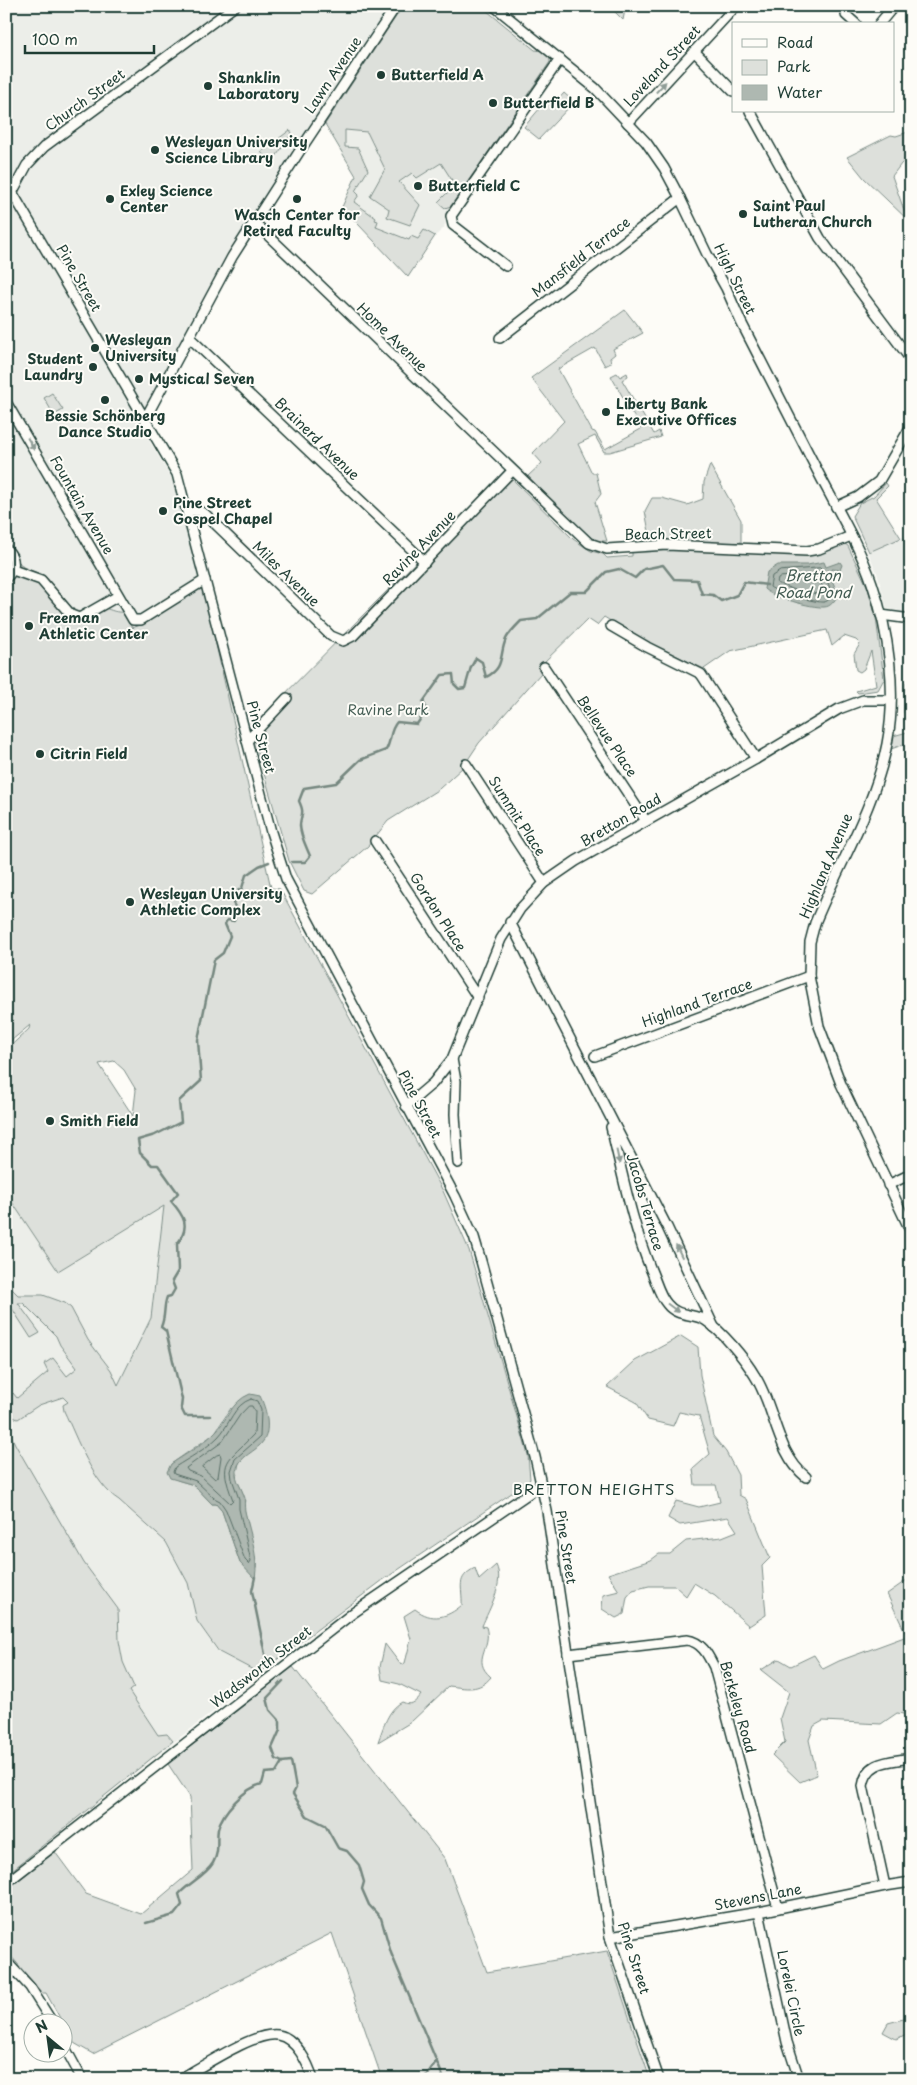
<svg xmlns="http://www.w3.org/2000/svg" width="917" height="2085" font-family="'Playpen Sans',sans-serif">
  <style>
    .built { fill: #eceee9 }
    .green { fill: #dde0db; stroke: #7e8e88; fill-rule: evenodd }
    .water { fill: #aeb8b1; stroke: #75877f }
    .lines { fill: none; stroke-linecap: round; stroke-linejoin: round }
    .shore { stroke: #586e66; stroke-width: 1 }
    .stream { stroke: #75877f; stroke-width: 2.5 }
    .minor-casing { stroke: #1f3d34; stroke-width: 12 }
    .minor { stroke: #fdfcf7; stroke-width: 9 }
    .oneway { fill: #8e9c96 }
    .poi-dot { fill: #1f3d34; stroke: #fdfcf7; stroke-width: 2 }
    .labels { text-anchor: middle; stroke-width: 4; stroke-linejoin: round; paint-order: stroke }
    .street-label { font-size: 14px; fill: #1f3d34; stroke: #fdfcf7 }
    .poi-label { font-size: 14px; font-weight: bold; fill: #1f3d34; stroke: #fdfcf7; text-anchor: start }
    .park-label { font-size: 14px; fill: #455e55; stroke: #fdfcf7 }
    .water-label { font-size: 15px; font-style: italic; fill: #435c53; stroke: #fdfcf7 }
    .neighbourhood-label { font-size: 15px; letter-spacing: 1px; fill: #1f3d34; stroke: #fdfcf7 }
  </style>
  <rect width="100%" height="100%" fill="#fdfcf7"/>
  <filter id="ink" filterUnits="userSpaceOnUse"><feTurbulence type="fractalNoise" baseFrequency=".02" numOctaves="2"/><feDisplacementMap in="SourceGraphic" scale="10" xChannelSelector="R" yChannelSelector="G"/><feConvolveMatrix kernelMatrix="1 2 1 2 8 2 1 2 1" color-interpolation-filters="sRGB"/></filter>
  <g filter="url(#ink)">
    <g class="built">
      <path d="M6,6H481L535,50H542L550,57L549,65L452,205L449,207L444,228L435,236L408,277L342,207L356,176L325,124L320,120L250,228L141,427L171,477L182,506L203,587L134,628L130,627L122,612L118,613L115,610L90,616L74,610L45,576L23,567L6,546Z"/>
      <path d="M911,534V613L887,609L877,573L868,552Z"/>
      <path d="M6,1193L58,1271L164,1205L151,1318L117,1386L110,1494L119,1500L166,1542L188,1583L197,1621L218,1652L261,1674L6,1874Z"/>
    </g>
    <g class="green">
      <path d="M403,6H481L535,50C543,51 550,51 550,62L451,206L445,208L438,202L447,193L457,188L441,163L417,178L412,173L399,182L420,205L410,225L387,217L389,209L370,196L385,169L367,132L345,130V147L358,148L368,170L355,191L359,195L354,202L376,218L375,220L378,221L376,227L409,240L411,236L418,239L424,230L435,236L408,277L342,207L356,176L325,124Z"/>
      <path d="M612,6H621L625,10L623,20L612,9Z"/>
      <path d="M564,93L574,102L539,139L524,127L546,101L548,102L549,100L554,104Z"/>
      <path d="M290,130L292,133L273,161L266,158L261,152Z"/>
      <path d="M911,131V155L901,164L892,176L904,210L911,215V223L864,178L847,157L891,135L896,136Z"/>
      <path d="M625,310L643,333L613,349L615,354L610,358L611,363L605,366L595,348L558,369L592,431L595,432L605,449L641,429L611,376L617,373L620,377L627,373L628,376L622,380L654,434L659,431L661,437L610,452H604L595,436L578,444L592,473H596L601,494L595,502L607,541H595L559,509L528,476L542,463L533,453L564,421L531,378Z"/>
      <path d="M52,393L63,410L54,415L44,398Z"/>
      <path d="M710,465L741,520V543L651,542L645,511L652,498H662L687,505L703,499L704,482Z"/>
      <path d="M505,472L573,539L591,551L603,554L607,558L632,556V552L637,551L675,549L806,555L820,553L831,549L834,550L833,547L845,544L848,546L868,588L876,618L884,679L878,690L858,693L856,691L876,685L871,651L864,669L860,672L856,670L854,654L860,644L856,640L844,636L832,646L827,630L730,651L704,669L632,634L604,617L597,625L588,619L538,668L541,673L479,743L463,767L439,789L388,821L368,846L312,894L304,891L289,861L251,728Z"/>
      <path d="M886,483L888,486L876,498L901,538L869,552L852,516L860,503L874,496Z"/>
      <path d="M6,546L23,567L45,576L74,610L90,616L106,608C109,610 119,613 122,612L132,628L138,626L203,587L271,888L280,889L443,1191L469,1250L528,1455L530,1479L528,1482L383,1580L259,1673L219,1652L197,1621L188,1583L166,1542L119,1500C93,1484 77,1438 64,1411L63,1405L68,1402L63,1397L39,1405L18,1419L13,1417L6,1406V1400L13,1393L17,1398L48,1372L44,1364L53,1358L67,1376L77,1368L60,1345L56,1336L23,1303H18L40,1333L31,1338L6,1299V1288L9,1286L18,1295H43L65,1303L71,1308L88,1340L111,1370L118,1385L151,1318L164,1206L58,1271L6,1193V1050L29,1029L30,1025L6,1045V1008L8,995L6,989ZM114,1061L124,1070L136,1090L133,1116L99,1064ZM231,1408L246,1455L239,1463L236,1478L245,1498L244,1508L257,1567L240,1563L222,1511L216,1504H212L194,1485L177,1480L171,1464L214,1434Z"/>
      <path d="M911,682V712L904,713L906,683Z"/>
      <path d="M911,731V742L891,749L893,736Z"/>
      <path d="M681,1336L698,1347L700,1375L713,1436L726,1452L738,1475L739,1495L746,1499L770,1558L762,1566L766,1615L749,1626L715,1596L694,1583L686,1596L675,1586H649L633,1590L627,1597L624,1614L616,1618L602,1609L603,1595L619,1591L608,1574L651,1560L659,1554H670L686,1541L722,1537L737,1531L728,1517L680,1525L668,1518L676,1501L699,1507L720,1502L716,1485H695L693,1469L710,1454L699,1416L679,1412L673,1426L648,1420L636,1402L607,1387L635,1361Z"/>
      <path d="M6,1424L15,1444L84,1563L118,1609L119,1641L123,1662L134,1687L129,1691L158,1735L167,1734L173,1741L6,1875Z"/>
      <path d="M496,1565C505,1583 489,1609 482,1626L486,1627C493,1648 470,1659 491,1677C479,1692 466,1688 449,1686L411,1722L378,1742C383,1728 388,1709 402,1702C411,1706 415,1703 421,1695L399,1684L382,1680L380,1667L385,1644L401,1665L405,1663L411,1639L404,1616L415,1609C432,1622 447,1618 462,1605C463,1587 455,1578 475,1568L479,1580Z"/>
      <path d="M911,1577L910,1715L897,1713L881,1724L823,1721L814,1726L809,1740L817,1775L800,1782L772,1755L785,1742L780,1718L789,1692L761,1670L779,1659L791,1666L814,1655L823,1669L839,1661L907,1636L887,1594Z"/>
      <path d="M293,1667L445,1859L487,1972L607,1951L650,2079H382L332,1933L93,2054L74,2043L46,1993H42L6,1950V1890L55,1852L86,1894L141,1914L193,1870L190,1797L168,1764Z"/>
      <path d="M911,2017V2032L896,2039L883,2032L888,2023Z"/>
    </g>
    <g class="water">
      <path d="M824,562L826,567L840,562L842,565L840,570L832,569L829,572L838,595C835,600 831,607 824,607C812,608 772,597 764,589L767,572L778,565H807Z"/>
      <path d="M250,1394L260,1396C266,1408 271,1428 264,1440C256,1453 239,1455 236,1471C235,1480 242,1488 244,1496C245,1501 244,1506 245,1511C250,1534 259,1556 255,1579L240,1563L222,1511L216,1504H212L194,1485L170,1478L167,1472L171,1464C184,1455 201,1446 213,1434C228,1421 230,1402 250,1394Z"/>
    </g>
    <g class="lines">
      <g class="shore">
        <path d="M820,568L824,572L832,594C831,597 829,601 824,602C816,603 776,592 770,587L772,576L780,571Z"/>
        <path d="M817,575L825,592L823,595L795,590L777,583L778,579L781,577Z"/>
        <path d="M251,1399L257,1401L261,1410L260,1437L235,1459L231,1471L232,1479L239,1499V1509L251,1561L249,1564L245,1560L226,1510L220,1501L214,1498L196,1481L174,1474L173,1472L175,1467C189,1458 206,1449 218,1437C230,1425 233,1405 251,1399Z"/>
        <path d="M249,1406H252L255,1412L254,1434C228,1462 217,1459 233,1500L230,1503L201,1476L188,1471L186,1468L222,1442L240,1415Z"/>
        <path d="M217,1455L220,1454L221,1457L218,1477L215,1479L202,1467Z"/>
      </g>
      <g class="stream">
        <path d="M292,862H305L310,856C306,846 300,835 300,825C301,813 305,814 299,801L304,788L336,783L360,760L386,750C392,739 389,731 397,722L417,724L427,709L423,702L442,675L453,674L454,684L459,689L465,688L471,667L476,658L482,662L486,677C505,668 499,655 506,639C509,633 516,626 521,621L537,619L570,592H586L606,572L619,569L635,578L644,569L663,565L674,579L697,580L702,594L713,595L721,601L737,595L744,582L767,585"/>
        <path d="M210,1416H185L181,1408L182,1399L166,1331L161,1327C166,1316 163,1307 167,1297L171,1296L175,1289L172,1281L178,1271L177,1244C191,1226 184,1216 171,1201L178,1193L158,1165H152L140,1153L138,1140L155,1135L181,1122L179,1101L201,1081L198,1040L214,960L223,953L230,936L225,924L227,920L234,921L237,911L233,903L236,892L242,888L246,875L259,866L269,862"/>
        <path d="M255,1577L252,1591L266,1659"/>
        <path d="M283,1681L267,1698L270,1710L280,1721V1730L272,1748L276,1759L282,1762L291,1761L296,1788L293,1794L307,1816L325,1825L338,1848L347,1851L359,1865L364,1882L362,1889L369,1905L381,1918L391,1953L444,2079"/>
        <path d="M146,1923L174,1915L182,1905L179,1894C189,1883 206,1875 213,1863C220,1851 216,1841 218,1829C222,1812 245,1788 262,1784L265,1773L276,1772L282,1762"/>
        <path d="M424,2079L437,2060"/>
      </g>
      <defs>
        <g id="minor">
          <path d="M494,6L595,88L646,142L664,168L680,198L707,254L726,288L741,322C767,372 793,423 819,474C837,509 859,545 872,583C889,632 897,692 887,744C875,807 839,864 815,923L810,942L809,976L819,1026L841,1084L911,1232"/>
          <path d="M846,15L856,24"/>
          <path d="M879,24L894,6"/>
          <path d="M694,51L733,91"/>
          <path d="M750,111L820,238L911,360"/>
          <path d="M628,123L736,6"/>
          <path d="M12,192L177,474L271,832L286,879L455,1196L474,1237L481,1261L535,1457L547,1511L610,1937L659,2079"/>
          <path d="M6,204L27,165L44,147L235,6"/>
          <path d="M254,222L589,543L607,549L667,545L807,551L819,549L851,536"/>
          <path d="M506,266L453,225L451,216L560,59"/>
          <path d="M189,337L425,562"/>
          <path d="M500,338L680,198"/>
          <path d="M6,402L133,620H141L205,580"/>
          <path d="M145,419L232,257L299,152L396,6"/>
          <path d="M836,507L858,497L879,481L911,426"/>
          <path d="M187,510L199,511L205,514L331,636L343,641L353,636L512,471"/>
          <path d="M6,549C16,558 16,569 6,578"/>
          <path d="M13,570L41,580L71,615L79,618L83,616L118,596"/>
          <path d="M881,615L911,619"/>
          <path d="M611,626L647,647L701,674L756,759"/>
          <path d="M544,667L646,821"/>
          <path d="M247,741L287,698"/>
          <path d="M466,764L544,883"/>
          <path d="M375,841L478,998"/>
          <path d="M510,922L667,1227L714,1327"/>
          <path d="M595,1056L809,976"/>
          <path d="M452,1059L456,1081L455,1114L458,1163"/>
          <path d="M406,1106L433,1083L452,1059L501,939L520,909L544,883L576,861L756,759L839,709L863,700H891"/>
          <path d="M611,1127C623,1176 632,1224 651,1270C656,1281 659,1295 667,1304C677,1317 692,1313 705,1320C722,1331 745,1359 755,1376C775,1407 776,1453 806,1477"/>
          <path d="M888,1185L911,1174"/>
          <path d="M568,1654L687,1640C702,1642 708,1655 714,1667L778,1908"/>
          <path d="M6,1883L353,1613L541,1485"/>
          <path d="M885,1886L863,1786C867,1760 889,1762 911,1758"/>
          <path d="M759,1912L787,2042L799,2079"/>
          <path d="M610,1937L759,1912L885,1886L911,1882"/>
          <path d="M6,1961L30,1987L52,2022"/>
          <path d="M62,2042L82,2079"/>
          <path d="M180,2079C202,2067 255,2031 278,2035C296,2038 308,2063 313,2079"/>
        </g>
      </defs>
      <use href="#minor" class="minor-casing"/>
      <use href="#minor" class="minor"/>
    </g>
    <defs><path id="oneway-solid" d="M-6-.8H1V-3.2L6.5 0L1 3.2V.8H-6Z" transform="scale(1.25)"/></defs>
    <g class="oneway">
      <use href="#oneway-solid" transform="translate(661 87) rotate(-47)"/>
      <use href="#oneway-solid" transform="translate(31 444) rotate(60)"/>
      <use href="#oneway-solid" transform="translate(618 1157) rotate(78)"/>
      <use href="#oneway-solid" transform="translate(679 1251) rotate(-116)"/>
      <use href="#oneway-solid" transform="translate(673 1308) rotate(37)"/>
    </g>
  </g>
  <g class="poi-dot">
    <circle cx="381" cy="75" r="5"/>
    <circle cx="208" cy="86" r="5"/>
    <circle cx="493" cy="103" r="5"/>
    <circle cx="155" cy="150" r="5"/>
    <circle cx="418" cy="186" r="5"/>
    <circle cx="110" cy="199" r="5"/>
    <circle cx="297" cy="199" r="5"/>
    <circle cx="743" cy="214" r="5"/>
    <circle cx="95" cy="348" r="5"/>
    <circle cx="93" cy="367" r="5"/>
    <circle cx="139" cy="379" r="5"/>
    <circle cx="105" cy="400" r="5"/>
    <circle cx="606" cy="412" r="5"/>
    <circle cx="163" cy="511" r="5"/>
    <circle cx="29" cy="626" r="5"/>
    <circle cx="40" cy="754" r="5"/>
    <circle cx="130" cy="902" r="5"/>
    <circle cx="50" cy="1121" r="5"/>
  </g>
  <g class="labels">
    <g class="street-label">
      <text transform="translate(662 66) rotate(-47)" y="5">Loveland Street</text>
      <text transform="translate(333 75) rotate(-56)" y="5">Lawn Avenue</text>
      <text transform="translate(85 100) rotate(-36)" y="5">Church Street</text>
      <text transform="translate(581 257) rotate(-38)" y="5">Mansfield Terrace</text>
      <text transform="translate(79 278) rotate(60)" y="5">Pine Street</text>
      <text transform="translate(735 279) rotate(64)" y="5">High Street</text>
      <text transform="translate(392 337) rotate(44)" y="5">Home Avenue</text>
      <text transform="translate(317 439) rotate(44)" y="5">Brainerd Avenue</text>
      <text transform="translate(82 505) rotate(60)" y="5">Fountain Avenue</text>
      <text transform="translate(668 534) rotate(-1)" y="5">Beach Street</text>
      <text transform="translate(419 548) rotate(-46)" y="5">Ravine Avenue</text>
      <text transform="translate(286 574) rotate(44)" y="5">Miles Avenue</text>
      <text transform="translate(607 736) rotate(56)" y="5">Bellevue Place</text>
      <text transform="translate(261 737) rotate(75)" y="5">Pine Street</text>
      <text transform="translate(517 816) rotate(57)" y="5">Summit Place</text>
      <text transform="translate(621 820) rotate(-30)" y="5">Bretton Road</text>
      <text transform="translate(826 866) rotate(-67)" y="5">Highland Avenue</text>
      <text transform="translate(438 912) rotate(57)" y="5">Gordon Place</text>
      <text transform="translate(697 1003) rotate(-20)" y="5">Highland Terrace</text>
      <text transform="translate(420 1104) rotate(62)" y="5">Pine Street</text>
      <text transform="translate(645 1202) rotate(74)" y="5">Jacobs Terrace</text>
      <text transform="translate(566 1547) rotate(81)" y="5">Pine Street</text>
      <text transform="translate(261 1667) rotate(-38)" y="5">Wadsworth Street</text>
      <text transform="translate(738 1707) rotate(74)" y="5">Berkeley Road</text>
      <text transform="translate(758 1897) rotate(-11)" y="5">Stevens Lane</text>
      <text transform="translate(634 1958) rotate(72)" y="5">Pine Street</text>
      <text transform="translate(791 1993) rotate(78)" y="5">Lorelei Circle</text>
    </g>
    <g class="poi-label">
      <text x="391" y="80">Butterfield A</text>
      <text x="218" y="83">Shanklin<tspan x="218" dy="16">Laboratory</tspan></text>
      <text x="503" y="108">Butterfield B</text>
      <text x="165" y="147">Wesleyan University<tspan x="165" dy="16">Science Library</tspan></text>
      <text x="428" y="191">Butterfield C</text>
      <text x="120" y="196">Exley Science<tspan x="120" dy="16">Center</tspan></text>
      <text x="753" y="211">Saint Paul<tspan x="753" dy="16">Lutheran Church</tspan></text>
      <text x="297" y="220" text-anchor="middle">Wasch Center for<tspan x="297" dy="16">Retired Faculty</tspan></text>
      <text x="105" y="345">Wesleyan<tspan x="105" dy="16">University</tspan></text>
      <text x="83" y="364" text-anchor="end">Student<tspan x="83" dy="16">Laundry</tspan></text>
      <text x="149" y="384">Mystical Seven</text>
      <text x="616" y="409">Liberty Bank<tspan x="616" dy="16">Executive Offices</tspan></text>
      <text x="105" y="421" text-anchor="middle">Bessie Schönberg<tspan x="105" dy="16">Dance Studio</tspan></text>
      <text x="173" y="508">Pine Street<tspan x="173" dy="16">Gospel Chapel</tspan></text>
      <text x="39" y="623">Freeman<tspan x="39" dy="16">Athletic Center</tspan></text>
      <text x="50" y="759">Citrin Field</text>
      <text x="140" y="899">Wesleyan University<tspan x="140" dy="16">Athletic Complex</tspan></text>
      <text x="60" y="1126">Smith Field</text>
    </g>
    <g class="park-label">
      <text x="388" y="715">Ravine Park</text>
    </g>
    <g class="water-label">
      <text x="813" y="581">Bretton<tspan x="813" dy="17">Road Pond</tspan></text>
    </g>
    <g class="neighbourhood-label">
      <text x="594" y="1495">BRETTON HEIGHTS</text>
    </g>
  </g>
  <rect width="917" height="2085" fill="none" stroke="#fdfcf7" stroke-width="25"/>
  <rect x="12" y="12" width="892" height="2060" fill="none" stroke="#1f3d34" stroke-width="2" filter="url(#ink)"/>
  <rect x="732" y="22" width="162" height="90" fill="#fdfcf7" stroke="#a4b0a9"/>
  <rect x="742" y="39" width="25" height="8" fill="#fdfcf7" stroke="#a4b0a9"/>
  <text x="777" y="48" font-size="15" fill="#1f3d34">Road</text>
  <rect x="742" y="60" width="25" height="15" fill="#dde0db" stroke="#a4b0a9"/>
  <text x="777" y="72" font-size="15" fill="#1f3d34">Park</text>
  <rect x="742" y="85" width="25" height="15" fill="#aeb8b1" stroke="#a4b0a9"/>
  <text x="777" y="98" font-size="15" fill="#1f3d34">Water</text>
  <g transform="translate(48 2038) rotate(331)"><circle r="24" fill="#fdfcf7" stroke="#a4b0a9"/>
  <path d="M0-4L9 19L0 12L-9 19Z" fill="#1f3d34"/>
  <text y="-8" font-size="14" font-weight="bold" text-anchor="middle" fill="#1f3d34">N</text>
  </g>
  <path d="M25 45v8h129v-8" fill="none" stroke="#1f3d34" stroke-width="2.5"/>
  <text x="32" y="45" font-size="15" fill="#1f3d34" stroke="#fdfcf7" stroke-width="4" paint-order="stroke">100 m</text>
</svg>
